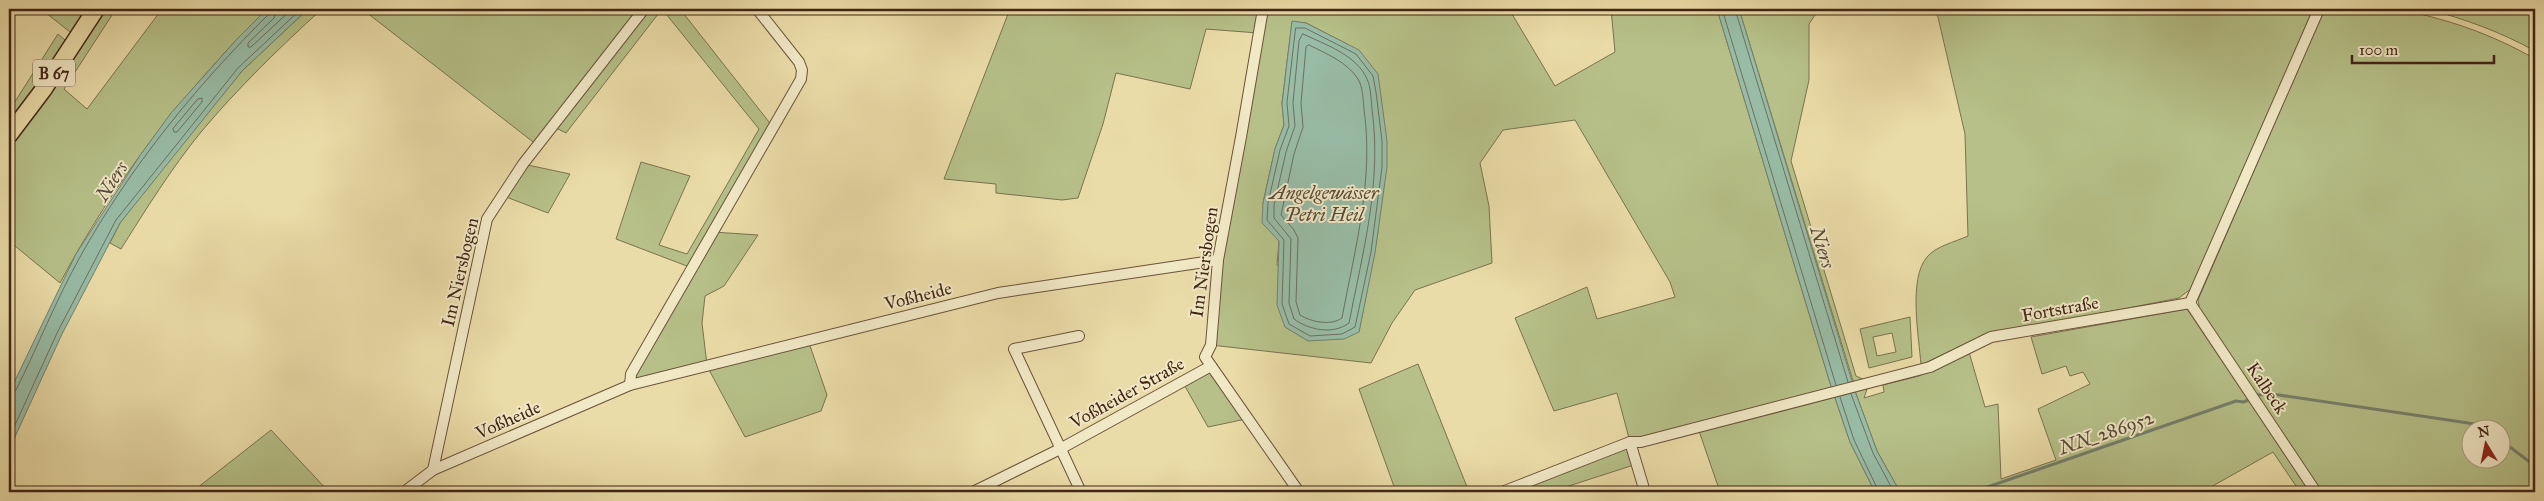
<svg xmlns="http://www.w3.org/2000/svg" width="2544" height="501" font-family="'IM FELL Great Primer',serif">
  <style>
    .green { fill: #b6c088; stroke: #7c724e; fill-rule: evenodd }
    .water { fill: #98bca6; stroke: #75806c }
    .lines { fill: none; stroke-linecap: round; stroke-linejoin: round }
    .shore { stroke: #6c705e; stroke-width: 1 }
    .stream { stroke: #75806c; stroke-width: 3 }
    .minor-casing { stroke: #6b533a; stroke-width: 12 }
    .primary-casing { stroke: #412515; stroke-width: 19 }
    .minor { stroke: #f1e8c6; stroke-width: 10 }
    .primary { stroke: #eadca8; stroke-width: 16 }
    .labels { text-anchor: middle; stroke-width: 4; stroke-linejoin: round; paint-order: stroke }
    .shield { fill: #f1e8c6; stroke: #76604a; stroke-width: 1 }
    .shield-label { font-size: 16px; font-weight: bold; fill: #412515 }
    .street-label { font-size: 18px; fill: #412515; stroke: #f1e8c6 }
    .water-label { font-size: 19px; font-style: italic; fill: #574b39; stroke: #f1e8c6 }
  </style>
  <rect width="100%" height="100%" fill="#eadca8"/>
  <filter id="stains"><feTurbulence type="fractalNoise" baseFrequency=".004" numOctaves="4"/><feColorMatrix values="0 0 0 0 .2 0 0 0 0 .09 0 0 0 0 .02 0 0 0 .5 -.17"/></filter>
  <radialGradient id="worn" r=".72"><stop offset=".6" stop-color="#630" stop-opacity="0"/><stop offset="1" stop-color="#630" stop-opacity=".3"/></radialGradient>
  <g class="green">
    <path d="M41,9H88L76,29L70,32Z"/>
    <path d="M104,9H116L64,89L87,109L162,9H267C185,90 114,181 60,283L9,241V144Z"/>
    <path d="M308,9H322C280,47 238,88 201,132C171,169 146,209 121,249L110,243L120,223L164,166L242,71Z"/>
    <path d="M362,9H680L773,127L713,232L758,235L724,286L705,296L702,323L707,365L808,340L827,395L821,411L745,437L707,366L630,385L692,268L616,239L641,162L690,176L659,245L687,254L759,129L662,9L566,133L552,126L537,145Z"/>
    <path d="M1010,9H1509L1555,86L1615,52L1611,9H1717L1830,383L1850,442L1875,492H1720L1698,428L1631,442L1637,464L1550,492H1502L1630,442L1617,393L1554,411L1515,318L1587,287L1597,319L1675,297L1670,282L1575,120L1503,130L1480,163L1489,206L1492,263L1415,290L1392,323L1371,363L1211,345L1218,260L1258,33L1206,29L1190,89L1116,73L1103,124L1078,198L1062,200L996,193V184L944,179ZM1292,22L1306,23L1347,44L1378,232L1359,332L1277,265L1279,241L1263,203L1275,149L1284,125L1282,103Z"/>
    <path d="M1739,9H1819L1809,24V80L1791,161L1856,376L1865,380L1854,384Z"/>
    <path d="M1933,9H2174L2194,13L2195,9H2313L2204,266L2192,288L2179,298L1980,337L1921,365C1919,337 1908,279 1927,257C1936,246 1955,242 1968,236L1965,134L1938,17Z"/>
    <path d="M2324,9H2396C2445,18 2492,34 2535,59V492H2321L2200,310L2198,300ZM2472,428H2502V458H2472Z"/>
    <path d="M2427,9H2535V51C2501,32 2465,19 2427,9Z"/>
    <path d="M58,34L65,40V46L9,125V111Z"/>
    <path d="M523,164L570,174L548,213L501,195Z"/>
    <path d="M2187,309L2310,492H2300L2273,452L2202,492H1900L1877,451L1855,391L1867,389L1864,398L1884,392L1883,385L1919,376L1969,352L1985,407L1998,404L2001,479L2056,460L2038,409L2090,384L2083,372L2070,376L2066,366L2042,374L2031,337Z"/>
    <path d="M1910,317L1912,357L1869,368L1860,329ZM1892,333L1896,352L1877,356L1873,337Z"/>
    <path d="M1418,364L1469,492H1396L1359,389Z"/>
    <path d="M1211,366L1246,419L1208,427L1182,381Z"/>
    <path d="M271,430L329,492H192Z"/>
  </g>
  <g class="water">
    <path d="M267,9H308L242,71L120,223L62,334L9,450V393L76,254L141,154L171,113L236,40Z"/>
    <path d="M1717,9H1739L1855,391L1877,451L1900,492H1875L1850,442L1830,383Z"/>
    <path d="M1292,21L1306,23L1359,50L1378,74L1387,141V167L1375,253L1359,332L1344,339L1308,341L1285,327L1277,305L1279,241L1262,223L1263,203L1275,149L1284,125L1282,104Z"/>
  </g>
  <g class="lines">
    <g class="shore">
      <path d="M276,9L274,18L248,43V47H251L292,9"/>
      <path d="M1722,9L1836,385"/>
      <path d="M1735,9L1848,382"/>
      <path d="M1296,28H1305L1356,54L1373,76L1376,92L1382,141V167L1371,252L1355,327L1342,334L1310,336L1289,324L1282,304L1284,240L1267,220L1268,203L1280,150L1289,126L1287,103Z"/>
      <path d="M1303,34C1324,44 1357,55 1367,79C1371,87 1371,100 1372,109C1382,182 1363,251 1349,323C1333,335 1309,330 1294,319L1289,303L1291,239L1274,218V205L1286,152L1295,126L1293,103L1299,41Z"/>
      <path d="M1309,45C1327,54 1347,62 1358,79C1363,87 1363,100 1364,109C1374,180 1355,248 1342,318C1331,326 1311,322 1300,315L1296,302L1298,238L1294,230L1281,215L1294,154L1303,127L1301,103L1306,47Z"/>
      <path d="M198,99L202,98V102L177,132H174L173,129Z"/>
      <path d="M9,394L16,390C38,346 56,300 80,257C130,167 196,86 269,14L270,9"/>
      <path d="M1851,394L1873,453L1894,492"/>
      <path d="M1840,397L1854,440L1879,492"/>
      <path d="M9,438L58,331L116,220L238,68L301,9"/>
    </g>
    <g class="stream">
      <path d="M2257,395L2272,394L2475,424L2483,428"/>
      <path d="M2502,441L2535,466"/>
      <path d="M1973,492L2236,401L2243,402L2249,400"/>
    </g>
    <defs>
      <g id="minor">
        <path d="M1263,9L1241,137L1218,260L1211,345L1205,357L1299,492"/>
        <path d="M2190,303L2319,9"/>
        <path d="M2190,303L2316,492"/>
        <path d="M1079,336L1014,349L1081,492"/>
        <path d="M630,385L631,374L801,79L802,70L799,62L757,9"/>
        <path d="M1630,442L1645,492"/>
        <path d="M433,470L487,219L523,164L644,9"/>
        <path d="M404,492L433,470L630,385L998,293L1218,260"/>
        <path d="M973,492L1060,449L1211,366"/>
        <path d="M1502,492L1630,442H1641L1930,367L1991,337L2190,303"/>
      </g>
      <path id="primary" d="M9,135L43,90L96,9"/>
    </defs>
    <use href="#minor" class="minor-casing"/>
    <use href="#primary" class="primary-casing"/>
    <use href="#minor" class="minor"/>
    <use href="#primary" class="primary"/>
  </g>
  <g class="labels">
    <rect class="shield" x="33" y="59.5" width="42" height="27" rx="4"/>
    <g class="shield-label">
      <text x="54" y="79">B 67</text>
    </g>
    <g class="street-label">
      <text transform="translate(1204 262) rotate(-82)" y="6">Im Niersbogen</text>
      <text transform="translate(460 272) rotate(-77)" y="6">Im Niersbogen</text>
      <text transform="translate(918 296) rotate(-14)" y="6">Voßheide</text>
      <text transform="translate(2060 309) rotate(-10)" y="6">Fortstraße</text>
      <text transform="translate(2267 388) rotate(56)" y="6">Kalbeck</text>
      <text transform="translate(1127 393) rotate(-29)" y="6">Voßheider Straße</text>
      <text transform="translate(508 420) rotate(-24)" y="6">Voßheide</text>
    </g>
    <g class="water-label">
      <text transform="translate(111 181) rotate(-57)" y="7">Niers</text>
      <text x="1324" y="199">Angelgewässer<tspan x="1324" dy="22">Petri Heil</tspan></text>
      <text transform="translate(1823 247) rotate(73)" y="7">Niers</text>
      <text transform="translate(2106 432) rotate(-19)" y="7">NN_286952</text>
    </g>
  </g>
  <rect width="2544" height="501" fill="none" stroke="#eadca8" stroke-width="30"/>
  <rect x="10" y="10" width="2524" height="481" fill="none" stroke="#412515" stroke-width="2.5"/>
  <rect x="15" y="15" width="2514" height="471" fill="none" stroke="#412515"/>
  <g transform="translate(2486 444) rotate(350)"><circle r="24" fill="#f1e8c6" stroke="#ab9a7f"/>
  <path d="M0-4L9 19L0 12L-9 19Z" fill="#8f2418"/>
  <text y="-8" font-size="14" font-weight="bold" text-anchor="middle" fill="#412515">N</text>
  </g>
  <path d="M2352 55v8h142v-8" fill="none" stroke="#412515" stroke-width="2.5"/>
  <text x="2359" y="55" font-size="15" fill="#412515" stroke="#f1e8c6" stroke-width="4" paint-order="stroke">100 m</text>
  <rect width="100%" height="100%" filter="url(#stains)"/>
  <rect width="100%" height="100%" fill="url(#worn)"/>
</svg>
